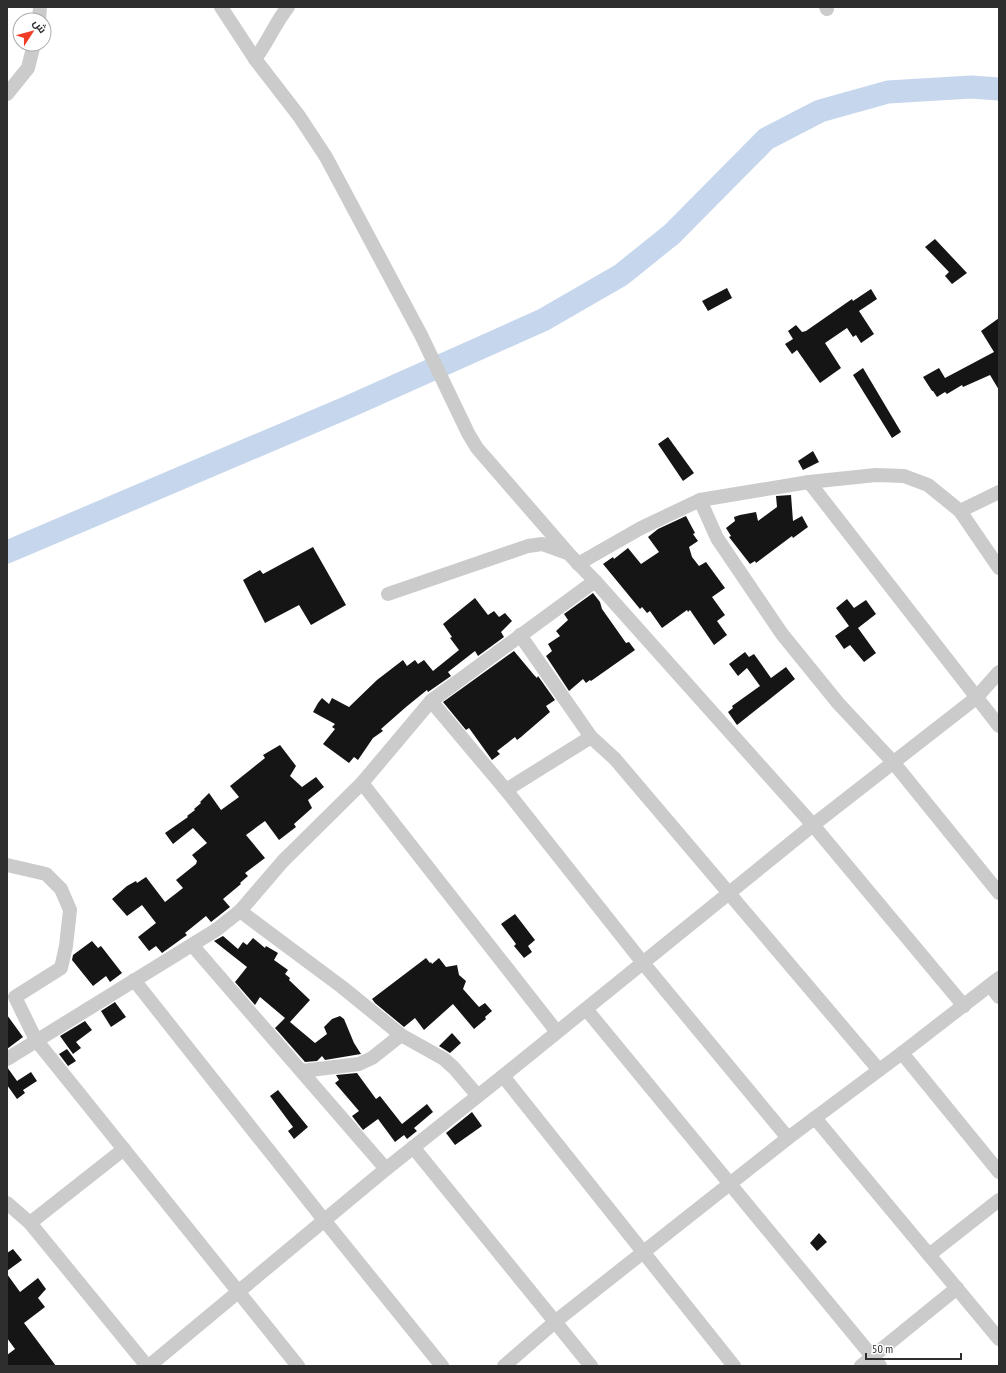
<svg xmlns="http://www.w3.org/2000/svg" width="1006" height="1373" font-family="'PT Sans Narrow',Cairo,sans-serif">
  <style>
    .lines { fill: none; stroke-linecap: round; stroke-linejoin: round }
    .river { stroke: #c5d6ed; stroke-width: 23 }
    .building { fill: #151515 }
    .minor { stroke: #cbcbcb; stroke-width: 14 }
  </style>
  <rect width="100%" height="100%" fill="#fff"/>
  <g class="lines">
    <path class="river" d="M7,552L348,407L543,320L621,275L672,234L766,139L820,111L888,92L971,87L999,89"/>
  </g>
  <g class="building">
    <path d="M935,239L967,273L952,284L945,276L949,272L925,247Z"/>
    <path d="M727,288L732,298L708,311L702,301Z"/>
    <path d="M871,289L877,299L859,311L874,334L861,343L856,335L853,337L847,328L825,343L841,368L820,383L797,350L792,354L785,344L793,339L788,331L796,325L802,332L806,331L852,299L853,301Z"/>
    <path d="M999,318V390L990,375L963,387L962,385L947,394L945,392L937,397L933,391H932L923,377L939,368L945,378L994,352L981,331Z"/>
    <path d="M863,368L901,432L892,438L853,375Z"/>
    <path d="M668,437L694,473L683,481L658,444Z"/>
    <path d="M813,451L819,462L803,470L798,461Z"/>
    <path d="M791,495L793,521L802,516L808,527L793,538L792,536L756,563L755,561L750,564L729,537L731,536L726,528L735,521L734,517L740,515L756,512L758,521L777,507L776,496Z"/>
    <path d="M686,516L695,533L693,534L698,541L689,547L692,557L699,566L706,562L725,588L712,597L725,615L717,621L727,635L714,645L690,610L688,612L687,610L662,628L650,611L647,613L642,607L640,609L603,564L613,557L614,559L628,548L641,564L659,552L648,537L658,529Z"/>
    <path d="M313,547L346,605L311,625L299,605L265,623L243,580L260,570L263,574Z"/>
    <path d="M593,593L600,602L602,609L626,643L629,642L635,650L591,681L590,680L586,683L583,679L569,691L546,656L552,651L548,644L560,636L556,631L568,620L564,614Z"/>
    <path d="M475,598L488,615L494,611L499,617L505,613L512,621L501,632L504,637L478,656L475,651L448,672L451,676L428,692L427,690L406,707L381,729L383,731L373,738L358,760L354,757L349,763L323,744L335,729L332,727L335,724L313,712L318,703L322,698L329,704L332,698L349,707L377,680L403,660L407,666L415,660L418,664L424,660L433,671L459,650L450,638L452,637L443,624Z"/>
    <path d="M847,599L854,608L866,600L876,614L858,628L876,653L864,662L850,645L844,649L835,636L849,626L836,608Z"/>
    <path d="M514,651L534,675L537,678L538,676L555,700L546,706L550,712L521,737L517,740L515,737L497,751L500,754L492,760L469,728L466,730L443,702Z"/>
    <path d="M745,652L749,657L754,654L771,678L786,667L795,679L737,725L728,712L733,708L732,706L760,686L747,668L738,676L729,664Z"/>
    <path d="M280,745L296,766L290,776L302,787L316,777L324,787L308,800L312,808L294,824L296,827L279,840L265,821L246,835L265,858L245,873L248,876L240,883L241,884L223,899L230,907L211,922L206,916L185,933L187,935L162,953L156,946L149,951L138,937L156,923L142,905L127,916L112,899L127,886L136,881L137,883L146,877L165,902L183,888L176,880L196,864L197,861L192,855L207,843L193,828L173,844L165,833L188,817L187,816L195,810L194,809L201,803L200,802L209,793L221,810L239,797L230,786L265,758L263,755Z"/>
    <path d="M515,914L535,940L528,946L532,952L524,958L514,946L516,944L501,924Z"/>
    <path d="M223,936L238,949L243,942L247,945L253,938L265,948L266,946L278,953L274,960L288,970L285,974L290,978L289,980L310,1000L290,1022L315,1043L327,1034L324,1027L332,1019L340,1016L344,1019L354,1043L361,1054L325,1060L322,1056L317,1061L305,1062L275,1028L285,1018L260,997L255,1005L235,982L247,967L214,941Z"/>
    <path d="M92,941L98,948L101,946L122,973L110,982L106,976L93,986L72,960L73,955Z"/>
    <path d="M426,958L430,963L431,962L432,964L439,958L446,967L457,965L459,975L466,981L463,989L479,1007L485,1003L492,1011L485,1017L486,1019L474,1029L453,1004L424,1030L415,1018L404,1027L375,1003L372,999Z"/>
    <path d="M115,1002L126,1017L111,1027L101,1011Z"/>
    <path d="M7,1015L23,1037L7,1049Z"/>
    <path d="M85,1021L92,1030L76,1042L81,1048L73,1054L60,1036Z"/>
    <path d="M452,1033L461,1043L450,1053L439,1046Z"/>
    <path d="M67,1049L76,1061L68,1066L59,1054Z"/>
    <path d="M7,1067L17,1081L31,1072L37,1081L23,1090L25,1093L17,1099L7,1085Z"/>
    <path d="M357,1073L376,1099L380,1096L402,1124L427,1104L433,1112L414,1128L417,1131L407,1139L404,1135L395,1142L378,1119L363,1130L352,1116L359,1111L335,1083L339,1080L336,1075Z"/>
    <path d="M278,1090L308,1127L294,1139L288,1131L293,1127L270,1096Z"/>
    <path d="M472,1112L482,1126L455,1145L446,1133Z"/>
    <path d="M819,1233L827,1242L817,1251L810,1243Z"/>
    <path d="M13,1249L22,1260L7,1271V1253Z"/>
    <path d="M7,1274L20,1292L38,1278L46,1289L38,1298L45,1307L24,1323L56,1366H7V1355L15,1349L7,1338Z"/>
  </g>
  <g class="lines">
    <g class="minor">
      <path d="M221,7L255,59L299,116L326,157L421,335L468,433L477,448L569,554L595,581L813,825L964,1006"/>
      <path d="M826,7L827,9"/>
      <path d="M39,20L40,7"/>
      <path d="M255,59C268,42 275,23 288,7"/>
      <path d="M7,94L28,68L34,44"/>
      <path d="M809,482L999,726"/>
      <path d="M700,500L717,538L782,634L838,703L893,762L999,893"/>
      <path d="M960,511L999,492"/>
      <path d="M578,564L641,528L700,500L809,482L876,475L904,476L928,485L960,511L999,568"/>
      <path d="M388,594L528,546L542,544L567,553"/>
      <path d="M520,635L591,737L615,759L879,1070"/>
      <path d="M431,701L506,790L643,963L788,1138"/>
      <path d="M362,783L557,1032"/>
      <path d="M506,790L591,737"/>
      <path d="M7,865L46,874L61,889L70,910L66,946L61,968L15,997L36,1040L298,1366"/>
      <path d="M240,911L342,987L401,1035L444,1059L454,1068L478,1096"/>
      <path d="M192,945L386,1169"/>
      <path d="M134,980L324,1220L442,1366"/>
      <path d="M990,985L999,997"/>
      <path d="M586,1009L880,1366"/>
      <path d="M902,1053L999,1172"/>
      <path d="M7,1059L216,930L240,911L283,861L362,783L431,701L595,581"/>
      <path d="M302,1071L359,1064L372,1058L401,1035"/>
      <path d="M503,1076L734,1366"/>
      <path d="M815,1118L999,1339"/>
      <path d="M413,1147L591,1366"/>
      <path d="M7,1203L30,1223L147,1366"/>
      <path d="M30,1223L124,1149"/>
      <path d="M929,1255L999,1200"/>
      <path d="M149,1366L386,1169L503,1076L813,825L976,698L999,672"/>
      <path d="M504,1366L556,1321L788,1138L902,1053L999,978"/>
      <path d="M861,1366L957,1288"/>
    </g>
  </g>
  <rect width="1006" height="1373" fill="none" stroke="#2e2e2e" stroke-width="16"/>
  <g transform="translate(32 32) rotate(54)"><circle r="19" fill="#ffffff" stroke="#ababab"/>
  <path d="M0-3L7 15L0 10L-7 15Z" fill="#f03d25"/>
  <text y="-6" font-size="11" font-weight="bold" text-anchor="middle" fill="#2e2e2e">ش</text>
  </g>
  <path d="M866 1353v6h95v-6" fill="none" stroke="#2e2e2e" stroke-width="2"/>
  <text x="872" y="1353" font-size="12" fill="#2e2e2e" stroke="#ffffff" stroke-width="3" paint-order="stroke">50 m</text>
</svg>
